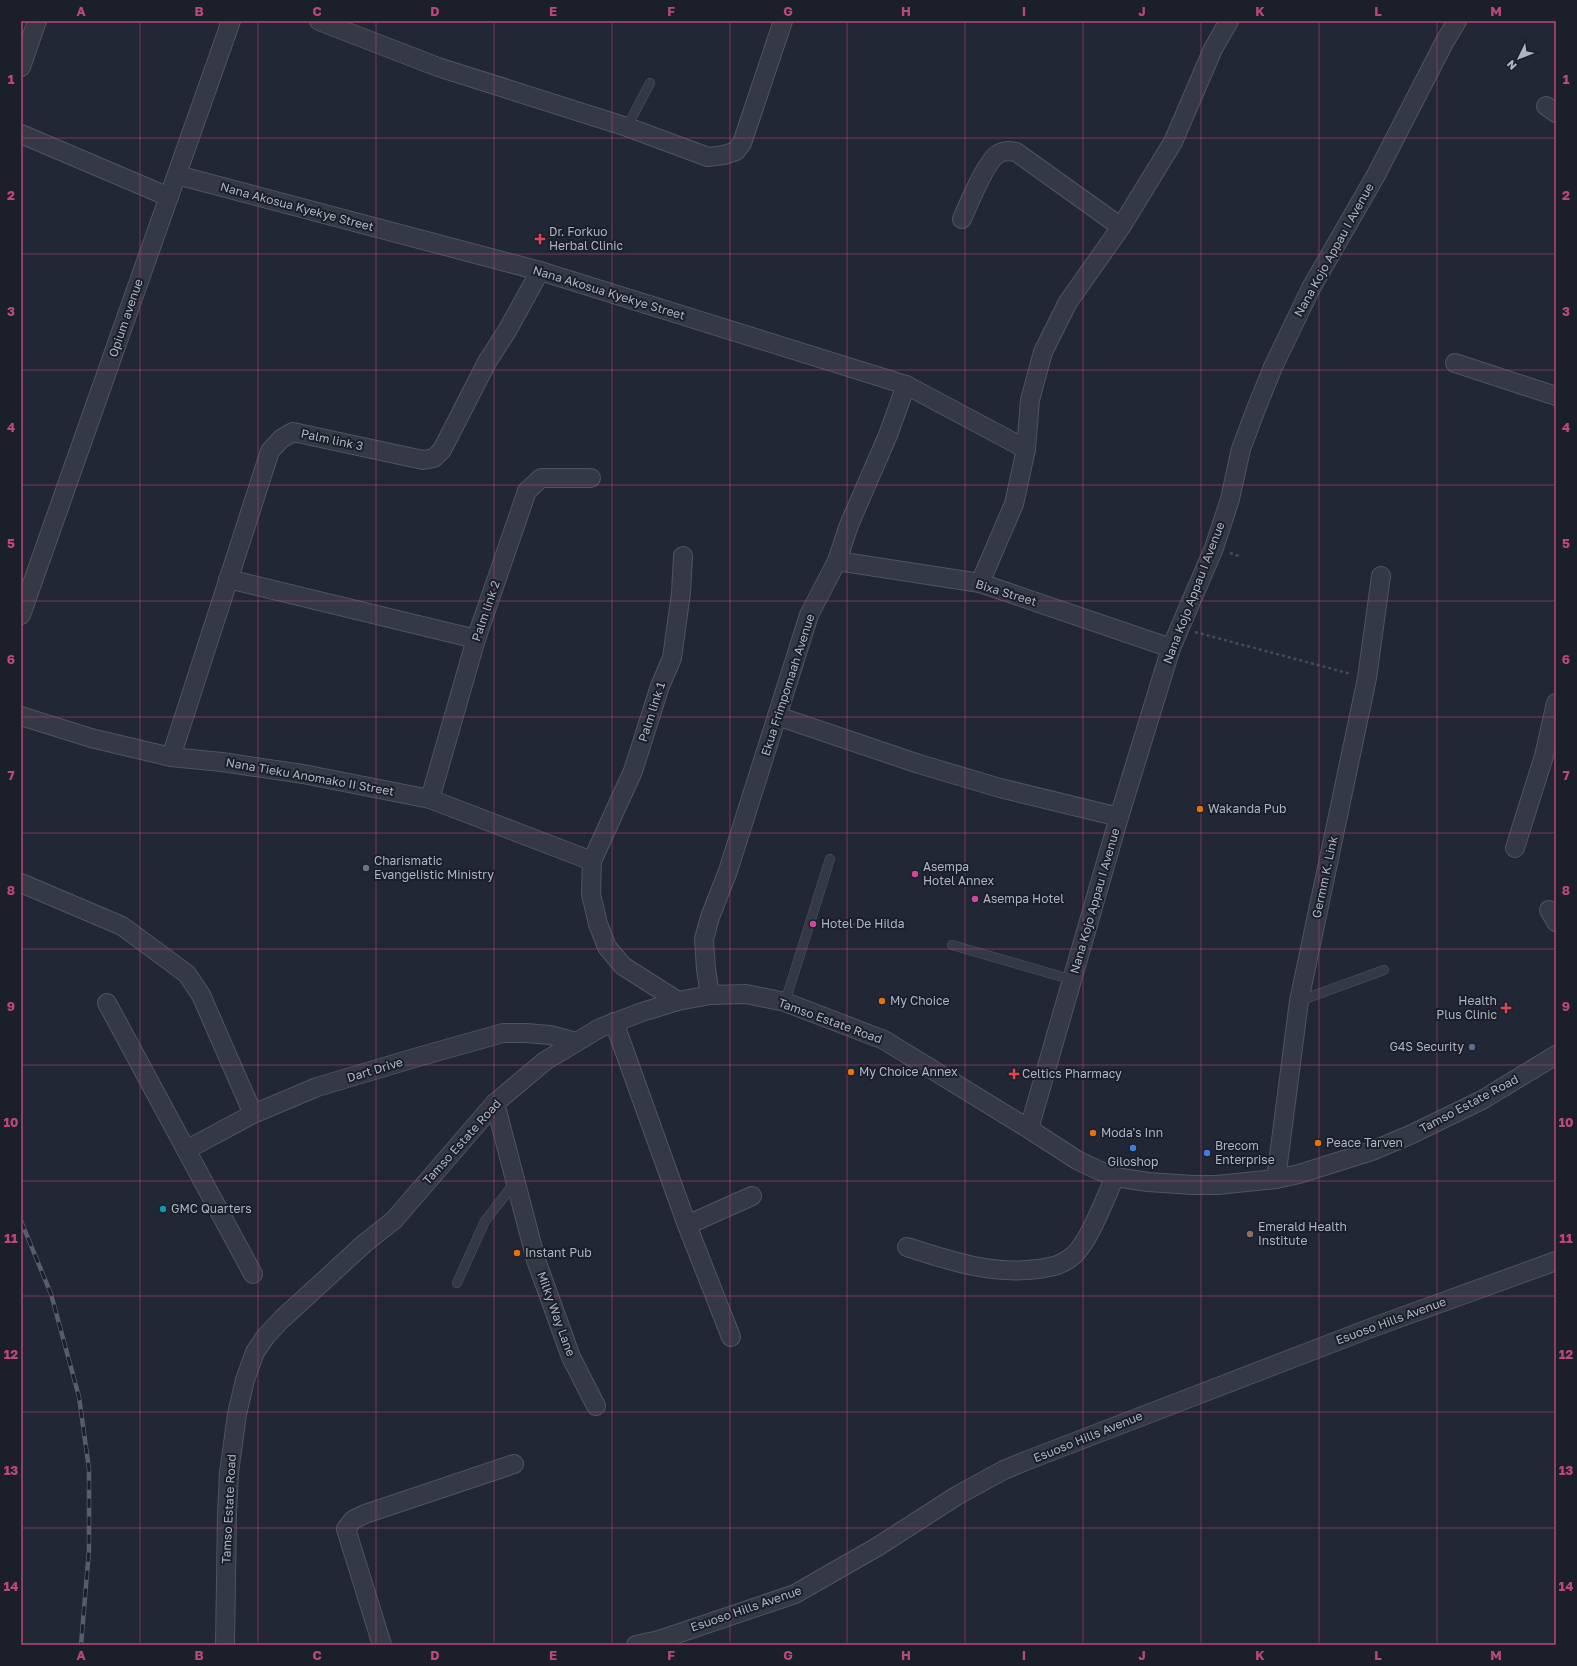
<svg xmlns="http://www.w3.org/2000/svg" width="1577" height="1666" font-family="'Golos Text',sans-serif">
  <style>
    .water { fill: #38435d }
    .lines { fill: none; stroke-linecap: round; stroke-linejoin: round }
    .lane-casing { stroke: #4f5460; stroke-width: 10 }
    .street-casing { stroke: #4f5460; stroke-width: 20 }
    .path { stroke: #404f53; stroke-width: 2.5; stroke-dasharray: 3 3; stroke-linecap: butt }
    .lane { stroke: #343945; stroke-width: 9 }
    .street { stroke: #343945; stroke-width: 18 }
    .rail-casing { stroke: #565d6c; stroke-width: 4.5 }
    .rail { stroke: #1a1f2a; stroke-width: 3; stroke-dasharray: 9; stroke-linecap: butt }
    .grid { fill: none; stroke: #bc477a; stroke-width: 1; stroke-opacity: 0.55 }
    .health-dot { fill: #e0444e; stroke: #1a1f2a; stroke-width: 1.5 }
    .food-dot { fill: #e8710a; stroke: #1a1f2a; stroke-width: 1.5 }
    .worship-dot { fill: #6b7280; stroke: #1a1f2a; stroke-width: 1.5 }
    .hotel-dot { fill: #d1479c; stroke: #1a1f2a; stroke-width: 1.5 }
    .service-dot { fill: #5c6f8a; stroke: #1a1f2a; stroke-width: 1.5 }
    .shop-dot { fill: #3f7fe0; stroke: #1a1f2a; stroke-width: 1.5 }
    .culture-dot { fill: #0f9aa8; stroke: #1a1f2a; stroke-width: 1.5 }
    .education-dot { fill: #8d6e63; stroke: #1a1f2a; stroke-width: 1.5 }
    .labels { text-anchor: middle; stroke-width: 4; stroke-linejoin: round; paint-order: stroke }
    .street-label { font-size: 12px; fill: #aeb4c2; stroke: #1a1f2a }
    .poi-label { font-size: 12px; fill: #aeb4c2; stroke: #1a1f2a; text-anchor: start }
    .neatline { fill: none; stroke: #bc477a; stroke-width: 1.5 }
    .grid-label { font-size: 13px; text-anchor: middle; font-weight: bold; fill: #bc477a }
  </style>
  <rect width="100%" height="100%" fill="#212735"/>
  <path class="water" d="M825,921L847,924L848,922L855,923L854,930L825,926Z"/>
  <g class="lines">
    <defs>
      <g id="lane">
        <path d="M627,127L650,83"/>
        <path d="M952,945L1073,980"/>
        <path d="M1299,1001L1384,970"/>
        <path d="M785,1002L830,859"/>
        <path d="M457,1283L485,1221L516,1181"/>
      </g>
      <g id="street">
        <path d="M319,21L438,67L627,127L708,157L724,155L736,151L742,143L783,21"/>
        <path d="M21,67L37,21"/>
        <path d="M1546,106L1556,113"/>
        <path d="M21,134L169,197"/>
        <path d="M177,175L540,271L906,385L1026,449"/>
        <path d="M962,219C968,205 987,160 998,154C1004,150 1010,151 1016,152L1121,227"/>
        <path d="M1455,363L1556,396"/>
        <path d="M837,561L980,583L1171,648"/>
        <path d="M228,579L476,639"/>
        <path d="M980,583L1014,504L1026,449L1030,400L1043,352L1068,302L1121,227L1173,142L1213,49L1229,21"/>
        <path d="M21,615L231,21"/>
        <path d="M21,716L91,738L171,757L222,762L303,774L430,799L592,861"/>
        <path d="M777,716L919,764L1000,788L1119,817"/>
        <path d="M171,757L270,451L281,439L293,432L423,460L434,458L442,450L487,362L507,331L540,271"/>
        <path d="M430,799L476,639L527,491L541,478H591"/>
        <path d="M1515,848L1544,756L1556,703"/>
        <path d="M21,883L122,926L187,974L201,995L253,1114"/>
        <path d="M1549,910L1556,922"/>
        <path d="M710,995L706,969L704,939L710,917L728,871L809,615L837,561L849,525L888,435L906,385"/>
        <path d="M678,1001L623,966L607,947L598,924L591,894L592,861L633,771L660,686L672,658L681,593L683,556"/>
        <path d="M107,1003L253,1274"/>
        <path d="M614,1022L687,1225L731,1337"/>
        <path d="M495,1103L536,1260L571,1357L596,1406"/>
        <path d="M1029,1129L1119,817L1171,648L1214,548L1230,499L1241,449L1256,409L1273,367L1311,288L1376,175L1445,41L1457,21"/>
        <path d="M186,1150L253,1114L317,1087L418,1057L503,1033H526L550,1035L576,1042"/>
        <path d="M1276,1179L1299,1001L1367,678L1381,576"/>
        <path d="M687,1225L752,1196"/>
        <path d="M907,1247C950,1261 992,1275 1038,1269C1052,1267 1063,1265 1074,1255C1090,1240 1105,1198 1115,1177"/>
        <path d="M225,1645L227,1514L229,1473L237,1414L245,1380L255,1352L266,1336L282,1319L365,1243L394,1220L495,1103L545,1061L600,1028L642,1012L678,1001L710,995L746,994L785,1002L884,1040L1029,1129L1077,1160L1098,1170L1115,1177L1148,1182L1193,1185H1217L1276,1179L1299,1174L1372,1151L1412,1134L1482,1100L1556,1055"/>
        <path d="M382,1645L346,1529L353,1520L365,1514L514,1464"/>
        <path d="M636,1645L659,1640L795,1594L877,1547L958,1495L1004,1470L1023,1462L1371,1328L1556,1261"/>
      </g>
    </defs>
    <use href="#lane" class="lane-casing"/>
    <use href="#street" class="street-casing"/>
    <g class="path">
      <path d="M1230,553L1239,556"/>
      <path d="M1195,632L1351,674"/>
    </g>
    <use href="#lane" class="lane"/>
    <use href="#street" class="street"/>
    <defs>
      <path id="rail" d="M21,1221L51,1294L79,1397L89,1469V1550L81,1645"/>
    </defs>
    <use href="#rail" class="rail-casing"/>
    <use href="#rail" class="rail"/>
  </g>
  <path class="grid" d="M140,21V1645M258,21V1645M376,21V1645M494,21V1645M612,21V1645M730,21V1645M847,21V1645M965,21V1645M1083,21V1645M1201,21V1645M1319,21V1645M1437,21V1645M21,138H1556M21,254H1556M21,370H1556M21,485H1556M21,601H1556M21,717H1556M21,833H1556M21,949H1556M21,1065H1556M21,1181H1556M21,1296H1556M21,1412H1556M21,1528H1556"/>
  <g class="health-dot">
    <path d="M538 233h4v4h4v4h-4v4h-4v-4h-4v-4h4z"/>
    <path d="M1504 1002h4v4h4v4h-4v4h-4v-4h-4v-4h4z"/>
    <path d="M1012 1068h4v4h4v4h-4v4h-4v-4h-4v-4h4z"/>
  </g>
  <g class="food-dot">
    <circle cx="1200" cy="809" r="4"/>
    <circle cx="882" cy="1001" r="4"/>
    <circle cx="851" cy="1072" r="4"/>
    <circle cx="1093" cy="1133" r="4"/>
    <circle cx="1318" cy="1143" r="4"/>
    <circle cx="517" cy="1253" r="4"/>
  </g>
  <circle class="worship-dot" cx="366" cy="868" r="4"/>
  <g class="hotel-dot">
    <circle cx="915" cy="874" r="4"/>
    <circle cx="975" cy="899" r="4"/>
    <circle cx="813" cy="924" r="4"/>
  </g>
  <circle class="service-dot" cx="1472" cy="1047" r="4"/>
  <g class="shop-dot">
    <circle cx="1133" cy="1148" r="4"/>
    <circle cx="1207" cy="1153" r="4"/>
  </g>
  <circle class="culture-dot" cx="163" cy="1209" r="4"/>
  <circle class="education-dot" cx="1250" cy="1234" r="4"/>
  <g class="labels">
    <g class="street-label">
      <text transform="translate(297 207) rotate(15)" y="4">Nana Akosua Kyekye Street</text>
      <text transform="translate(1334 250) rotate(-61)" y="4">Nana Kojo Appau I Avenue</text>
      <text transform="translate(609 293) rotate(17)" y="4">Nana Akosua Kyekye Street</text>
      <text transform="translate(126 318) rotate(-71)" y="4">Opium avenue</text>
      <text transform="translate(332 440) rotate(12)" y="4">Palm link 3</text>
      <text transform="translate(1006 593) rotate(17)" y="4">Bixa Street</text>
      <text transform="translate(1194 593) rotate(-69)" y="4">Nana Kojo Appau I Avenue</text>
      <text transform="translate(486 611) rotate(-71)" y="4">Palm link 2</text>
      <text transform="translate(788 685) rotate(-72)" y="4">Ekua Frimpomaah Avenue</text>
      <text transform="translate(652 712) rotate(-72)" y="4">Palm link 1</text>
      <text transform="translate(310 777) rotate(10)" y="4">Nana Tieku Anomako II Street</text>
      <text transform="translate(1325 877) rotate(-78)" y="4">Germm K. Link</text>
      <text transform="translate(1095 901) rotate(-74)" y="4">Nana Kojo Appau I Avenue</text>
      <text transform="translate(830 1021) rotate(20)" y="4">Tamso Estate Road</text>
      <text transform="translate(375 1070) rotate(-17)" y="4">Dart Drive</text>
      <text transform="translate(1469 1104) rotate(-28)" y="4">Tamso Estate Road</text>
      <text transform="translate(462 1142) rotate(-48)" y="4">Tamso Estate Road</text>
      <text transform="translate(556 1314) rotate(70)" y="4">Milky Way Lane</text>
      <text transform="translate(1391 1321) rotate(-20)" y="4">Esuoso Hills Avenue</text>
      <text transform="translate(1088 1437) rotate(-22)" y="4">Esuoso Hills Avenue</text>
      <text transform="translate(229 1509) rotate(-87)" y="4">Tamso Estate Road</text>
      <text transform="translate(746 1609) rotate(-19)" y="4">Esuoso Hills Avenue</text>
    </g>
    <g class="poi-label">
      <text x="549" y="236">Dr. Forkuo<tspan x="549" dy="14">Herbal Clinic</tspan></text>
      <text x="1208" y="813">Wakanda Pub</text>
      <text x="374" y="865">Charismatic<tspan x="374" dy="14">Evangelistic Ministry</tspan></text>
      <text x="923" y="871">Asempa<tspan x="923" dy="14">Hotel Annex</tspan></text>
      <text x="983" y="903">Asempa Hotel</text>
      <text x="821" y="928">Hotel De Hilda</text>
      <text x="890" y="1005">My Choice</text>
      <text x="1497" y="1005" text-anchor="end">Health<tspan x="1497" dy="14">Plus Clinic</tspan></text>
      <text x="1464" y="1051" text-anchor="end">G4S Security</text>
      <text x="859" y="1076">My Choice Annex</text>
      <text x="1022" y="1078">Celtics Pharmacy</text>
      <text x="1101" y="1137">Moda's Inn</text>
      <text x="1326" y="1147">Peace Tarven</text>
      <text x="1215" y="1150">Brecom<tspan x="1215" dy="14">Enterprise</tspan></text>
      <text x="1133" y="1166" text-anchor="middle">Giloshop</text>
      <text x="171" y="1213">GMC Quarters</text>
      <text x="1258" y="1231">Emerald Health<tspan x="1258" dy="14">Institute</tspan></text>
      <text x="525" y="1257">Instant Pub</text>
    </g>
  </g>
  <rect width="1577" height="1666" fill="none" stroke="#1a1f2a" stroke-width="44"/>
  <g transform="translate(1519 58) rotate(227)" stroke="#1a1f2a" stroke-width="3" paint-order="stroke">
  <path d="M0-3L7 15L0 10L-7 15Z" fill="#aeb4c2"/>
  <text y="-6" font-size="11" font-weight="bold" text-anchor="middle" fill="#aeb4c2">N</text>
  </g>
  <rect x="22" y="22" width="1533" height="1622" class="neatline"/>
  <g class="grid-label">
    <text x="81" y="16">A</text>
    <text x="199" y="16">B</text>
    <text x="317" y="16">C</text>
    <text x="435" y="16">D</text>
    <text x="553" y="16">E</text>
    <text x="671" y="16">F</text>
    <text x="788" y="16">G</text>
    <text x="906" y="16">H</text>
    <text x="1024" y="16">I</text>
    <text x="1142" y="16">J</text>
    <text x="1260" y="16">K</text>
    <text x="1378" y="16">L</text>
    <text x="1496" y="16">M</text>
    <text x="11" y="84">1</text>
    <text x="1566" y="84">1</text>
    <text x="11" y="200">2</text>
    <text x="1566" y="200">2</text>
    <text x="11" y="316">3</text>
    <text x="1566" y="316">3</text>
    <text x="11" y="432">4</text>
    <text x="1566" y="432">4</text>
    <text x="11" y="548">5</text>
    <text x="1566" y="548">5</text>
    <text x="11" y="664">6</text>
    <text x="1566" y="664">6</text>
    <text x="11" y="780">7</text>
    <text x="1566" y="780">7</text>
    <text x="11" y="895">8</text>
    <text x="1566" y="895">8</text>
    <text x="11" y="1011">9</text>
    <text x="1566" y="1011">9</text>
    <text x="11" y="1127">10</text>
    <text x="1566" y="1127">10</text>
    <text x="11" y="1243">11</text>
    <text x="1566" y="1243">11</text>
    <text x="11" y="1359">12</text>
    <text x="1566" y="1359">12</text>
    <text x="11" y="1475">13</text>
    <text x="1566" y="1475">13</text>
    <text x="11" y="1591">14</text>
    <text x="1566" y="1591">14</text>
    <text x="81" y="1660">A</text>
    <text x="199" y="1660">B</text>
    <text x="317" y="1660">C</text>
    <text x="435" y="1660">D</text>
    <text x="553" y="1660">E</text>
    <text x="671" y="1660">F</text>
    <text x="788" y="1660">G</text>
    <text x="906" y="1660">H</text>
    <text x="1024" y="1660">I</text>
    <text x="1142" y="1660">J</text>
    <text x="1260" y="1660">K</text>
    <text x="1378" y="1660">L</text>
    <text x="1496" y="1660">M</text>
  </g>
</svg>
